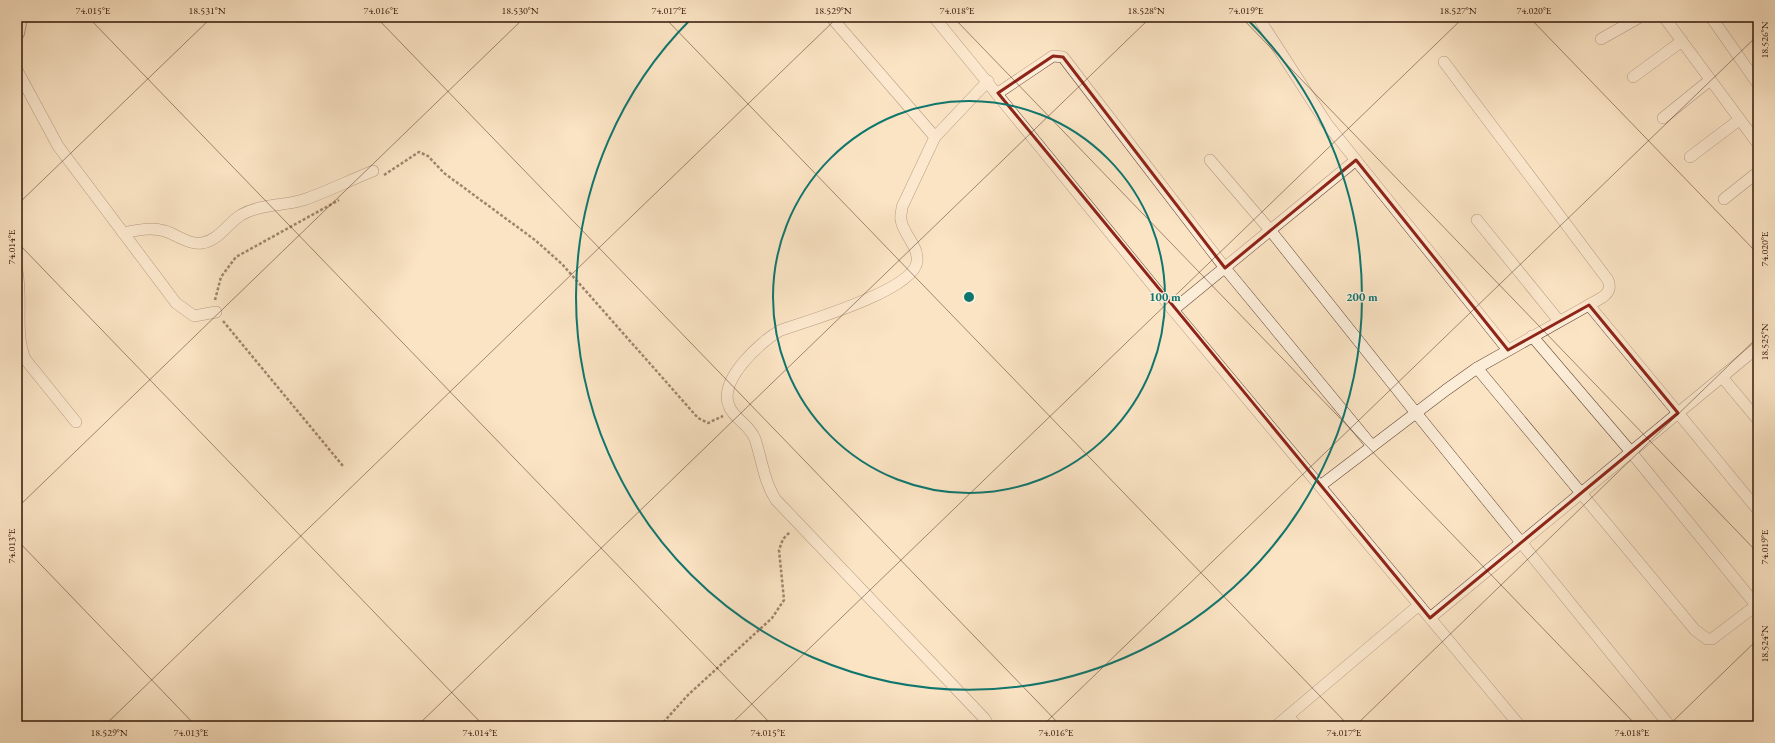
<svg xmlns="http://www.w3.org/2000/svg" width="1775" height="743" font-family="'EB Garamond',serif">
  <style>
    .lines { fill: none; stroke-linecap: round; stroke-linejoin: round }
    .minor-casing { stroke: #644836; stroke-width: 12 }
    .tertiary-casing { stroke: #644836; stroke-width: 16 }
    .path { stroke: #311406; stroke-width: 2.5; stroke-dasharray: 3 2; stroke-linecap: butt }
    .minor { stroke: #fcedd9; stroke-width: 11 }
    .tertiary { stroke: #fcedd9; stroke-width: 14 }
    .marked { fill: none; stroke: #8f2418; stroke-width: 3; stroke-linejoin: round }
    .ticks { fill: none; stroke: #311406; stroke-width: 1; stroke-opacity: 0.45 }
    .ring { fill: none; stroke: #0f766e; stroke-width: 2 }
    .centre { fill: #0f766e; stroke: #fcedd9; stroke-width: 2 }
    .ring-label { font-size: 12px; text-anchor: middle; font-weight: bold; fill: #0f766e; stroke: #fcedd9; stroke-width: 3; stroke-linejoin: round; paint-order: stroke }
    .neatline { fill: none; stroke: #311406; stroke-width: 1.5 }
    .ticks-label { font-size: 10px; text-anchor: middle; fill: #311406 }
  </style>
  <rect width="100%" height="100%" fill="#fbe4c4"/>
  <filter id="stains"><feTurbulence type="fractalNoise" baseFrequency=".005" numOctaves="4"/><feColorMatrix values="0 0 0 0 .2 0 0 0 0 .09 0 0 0 0 .02 0 0 0 .5 -.17"/></filter>
  <radialGradient id="worn" r=".72"><stop offset=".6" stop-color="#630" stop-opacity="0"/><stop offset="1" stop-color="#630" stop-opacity=".3"/></radialGradient>
  <g class="lines">
    <defs>
      <g id="minor">
        <path d="M831,17L935,137"/>
        <path d="M934,17L1173,310L1520,726"/>
        <path d="M1258,17L1327,124L1508,350"/>
        <path d="M1664,17L1758,144"/>
        <path d="M1711,17L1758,84"/>
        <path d="M1601,39L1640,17"/>
        <path d="M17,70L58,146L176,303L194,316L216,312"/>
        <path d="M1633,77L1682,41"/>
        <path d="M988,81L935,137L902,207C902,211 900,216 901,220C903,234 919,246 917,262C912,291 808,321 781,330C761,341 718,380 729,406C734,419 750,425 755,439C762,460 764,482 776,500L984,718L989,726"/>
        <path d="M998,93L1053,56L1063,57L1225,268L1372,446"/>
        <path d="M1663,118L1710,80"/>
        <path d="M1690,157L1739,120"/>
        <path d="M1210,160L1270,230L1416,413L1670,726"/>
        <path d="M1724,199L1758,172"/>
        <path d="M1477,220L1559,321"/>
        <path d="M123,233C137,230 151,227 165,231C177,235 189,245 202,243C218,241 228,223 241,215C260,204 283,206 303,200C327,192 350,180 373,171"/>
        <path d="M17,271C23,300 14,331 25,359L76,422"/>
        <path d="M1589,305L1758,510"/>
        <path d="M1173,310L1356,160"/>
        <path d="M1532,336L1631,452L1756,605"/>
        <path d="M1477,368L1695,630L1707,639H1712L1758,604"/>
        <path d="M1722,377L1758,420"/>
        <path d="M1320,486L1446,390L1477,368L1603,297C1609,292 1611,288 1608,280L1444,62"/>
        <path d="M1430,618L1758,347"/>
        <path d="M1288,716L1297,726"/>
        <path d="M1276,726L1419,605"/>
      </g>
      <path id="tertiary" d="M17,33L20,17"/>
    </defs>
    <use href="#minor" class="minor-casing"/>
    <use href="#tertiary" class="tertiary-casing"/>
    <g class="path">
      <path d="M384,175L419,152L428,156L444,173L535,240L562,264L698,418L708,423L723,416"/>
      <path d="M215,300L221,277L236,257L339,200"/>
      <path d="M223,321L343,466"/>
      <path d="M660,726L688,695L772,618L784,600L779,550L783,539L790,532"/>
    </g>
    <use href="#minor" class="minor"/>
    <use href="#tertiary" class="tertiary"/>
  </g>
  <path d="M0 0H1775V743H0ZM1053,56L1063,57L1225,268L1356,160L1508,350L1589,305L1678,413L1430,618L998,93Z" fill="#fbe4c4" fill-opacity=".55" fill-rule="evenodd"/>
  <path class="marked" d="M1053,56L1063,57L1225,268L1356,160L1508,350L1589,305L1678,413L1430,618L998,93Z"/>
  <path class="ticks" d="M88,17L773,726M376,17L1061,726M664,17L1349,726M953,17L1637,726M1241,17L1758,553M1529,17L1758,254M17,205L212,17M17,242L484,726M17,508L525,17M17,540L196,726M104,726L838,17M417,726L1151,17M729,726L1464,17M1042,726L1758,35M1355,726L1758,337M1668,726L1758,639"/>
  <g class="ring">
    <circle cx="969" cy="297" r="196"/>
    <path d="M1247 19A393 393 0 1 1 691 19"/>
  </g>
  <circle cx="969" cy="297" r="6" class="centre"/>
  <g class="ring-label">
    <text x="1165" y="301">100 m</text>
    <text x="1362" y="301">200 m</text>
  </g>
  <rect width="1775" height="743" fill="none" stroke="#fbe4c4" stroke-width="44"/>
  <rect x="22" y="22" width="1731" height="699" class="neatline"/>
  <g class="ticks-label">
    <text x="93" y="14">74.015°E</text>
    <text x="207" y="14">18.531°N</text>
    <text x="381" y="14">74.016°E</text>
    <text x="520" y="14">18.530°N</text>
    <text x="669" y="14">74.017°E</text>
    <text x="833" y="14">18.529°N</text>
    <text x="957" y="14">74.018°E</text>
    <text x="1146" y="14">18.528°N</text>
    <text x="1246" y="14">74.019°E</text>
    <text x="1458" y="14">18.527°N</text>
    <text x="1534" y="14">74.020°E</text>
    <text transform="translate(1764 40) rotate(-90)" y="4">18.526°N</text>
    <text transform="translate(11 247) rotate(-90)" y="4">74.014°E</text>
    <text transform="translate(1764 249) rotate(-90)" y="4">74.020°E</text>
    <text transform="translate(1764 342) rotate(-90)" y="4">18.525°N</text>
    <text transform="translate(11 546) rotate(-90)" y="4">74.013°E</text>
    <text transform="translate(1764 547) rotate(-90)" y="4">74.019°E</text>
    <text transform="translate(1764 644) rotate(-90)" y="4">18.524°N</text>
    <text x="109" y="736">18.529°N</text>
    <text x="191" y="736">74.013°E</text>
    <text x="480" y="736">74.014°E</text>
    <text x="768" y="736">74.015°E</text>
    <text x="1056" y="736">74.016°E</text>
    <text x="1344" y="736">74.017°E</text>
    <text x="1632" y="736">74.018°E</text>
  </g>
  <rect width="100%" height="100%" filter="url(#stains)"/>
  <rect width="100%" height="100%" fill="url(#worn)"/>
</svg>
